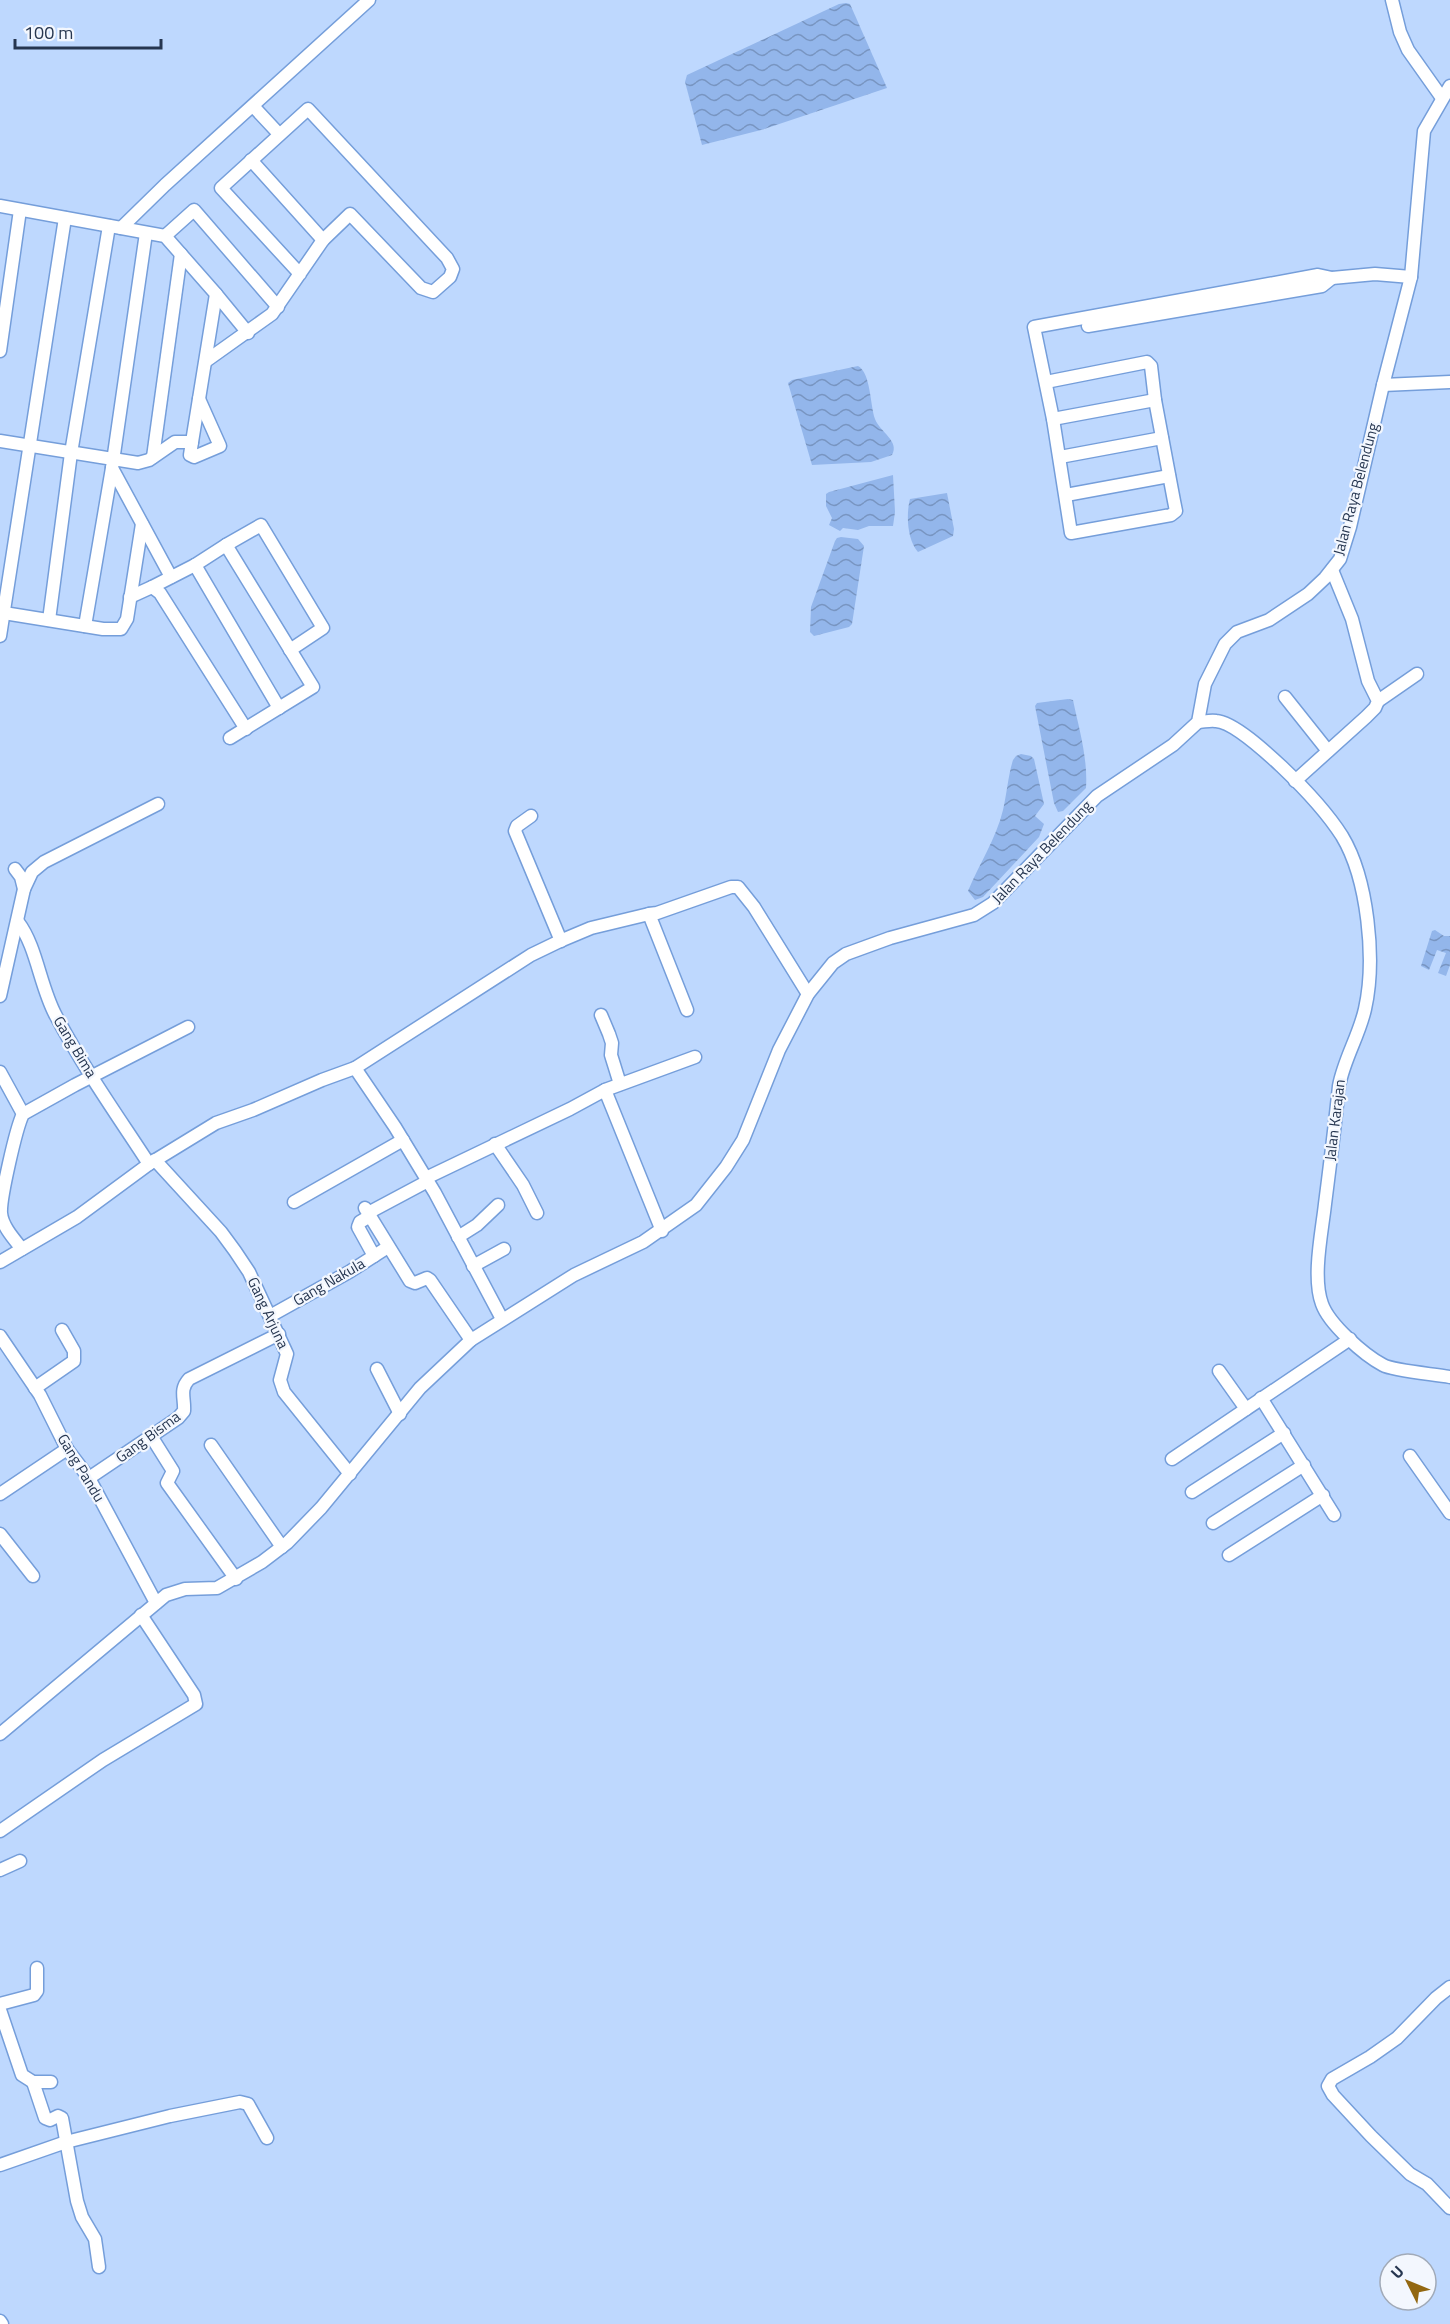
<svg xmlns="http://www.w3.org/2000/svg" width="1450" height="2324" font-family="'Titillium Web',sans-serif">
  <style>
    .water { fill: url(#water-waves) }
    .lines { fill: none; stroke-linecap: round; stroke-linejoin: round }
    .minor-casing { stroke: #759eda; stroke-width: 15 }
    .minor { stroke: #fff; stroke-width: 12 }
    .labels { text-anchor: middle; stroke-width: 4.5; stroke-linejoin: round; paint-order: stroke }
    .street-label { font-size: 15px; fill: #263650; stroke: #f3f7fe }
  </style>
  <defs>
    <pattern id="water-waves" width="16" height="10" patternUnits="userSpaceOnUse" patternTransform="scale(1.5)"><rect width="16" height="10" fill="#93b6eb"/><path d="M0 5q4-4 8 0t8 0" fill="none" stroke="#7895c1"/></pattern>
  </defs>
  <rect width="100%" height="100%" fill="#bed8fe"/>
  <g class="water">
    <path d="M846,3L850,4L887,88L761,130L702,145L685,82L687,75L839,4Z"/>
    <path d="M858,366C871,373 870,405 875,419C880,432 900,441 892,455L871,462L812,465L788,383L792,380Z"/>
    <path d="M893,475L895,512L893,526H869L858,530L843,528L840,531L829,525L832,518L826,506V494L829,492Z"/>
    <path d="M947,493L954,529L953,536L918,552C907,540 906,514 910,499Z"/>
    <path d="M841,537L858,539L864,546L852,624L849,627L814,636L810,632L811,607L835,541L837,538Z"/>
    <path d="M1068,699L1073,700C1079,729 1088,758 1086,788L1063,811L1058,812L1054,803L1035,706L1037,703Z"/>
    <path d="M1021,754L1031,756L1034,759L1044,804L1035,816L1044,824L1039,837L983,897L975,900L968,891C979,864 996,839 1003,810C1007,793 1008,776 1013,760L1016,756Z"/>
    <path d="M1435,930L1444,936H1450V965L1446,976L1438,973L1446,953L1437,950L1429,970L1421,966L1432,931Z"/>
  </g>
  <g class="lines">
    <defs>
      <g id="minor">
        <path d="M1392,0L1400,32L1408,50L1442,98"/>
        <path d="M253,106L279,134"/>
        <path d="M251,160L323,240"/>
        <path d="M0,206L165,236L216,294L192,442H175L149,460L138,463L0,441"/>
        <path d="M121,228L165,185L369,0"/>
        <path d="M165,236L194,210L278,307"/>
        <path d="M216,294L248,333"/>
        <path d="M1088,326L1322,286L1332,278"/>
        <path d="M0,351L20,210"/>
        <path d="M206,361L272,314L323,240L350,214L421,288L433,292L450,277L453,269L447,258L308,109L221,188L300,274"/>
        <path d="M1046,382L1147,362L1151,366L1155,400L1174,501L1176,511L1171,515L1071,533L1053,419L1034,327L1318,275L1332,278L1375,274L1411,277"/>
        <path d="M1383,385L1450,382"/>
        <path d="M1053,419L1155,400"/>
        <path d="M192,442L190,455L194,457L220,446L199,399"/>
        <path d="M153,457L181,254"/>
        <path d="M1060,457L1162,438"/>
        <path d="M112,468L171,577"/>
        <path d="M1066,495L1169,476"/>
        <path d="M226,545L261,525L323,628L290,650"/>
        <path d="M195,565L279,708"/>
        <path d="M152,587L195,565L226,545L313,687L230,738"/>
        <path d="M130,597L152,587L160,593L246,729"/>
        <path d="M4,613L103,629H121L127,619L142,524"/>
        <path d="M49,620L71,453L109,226"/>
        <path d="M85,626L112,468L146,233"/>
        <path d="M0,636L65,218"/>
        <path d="M1285,697L1328,751"/>
        <path d="M1378,701L1417,674"/>
        <path d="M1198,722C1203,722 1210,720 1216,721C1234,722 1268,754 1282,767C1303,787 1326,811 1342,836C1368,879 1376,960 1365,1009C1359,1036 1344,1059 1339,1086C1335,1125 1330,1165 1325,1204C1322,1232 1312,1277 1322,1304C1329,1324 1364,1355 1383,1365C1394,1371 1434,1374 1450,1377"/>
        <path d="M1295,781L1366,717L1375,708L1378,701L1368,681L1352,619L1332,570"/>
        <path d="M531,816L517,826L515,831L561,941"/>
        <path d="M24,889L32,872L44,862L158,804"/>
        <path d="M649,914L687,1010"/>
        <path d="M18,922C37,947 40,987 56,1016C83,1067 117,1115 149,1164"/>
        <path d="M0,996L24,889L21,877L15,869"/>
        <path d="M601,1015L609,1034L612,1043L611,1055L620,1084"/>
        <path d="M355,1068L395,1127L435,1193L502,1319"/>
        <path d="M0,1072L23,1114"/>
        <path d="M605,1090L662,1231"/>
        <path d="M495,1144L523,1185L537,1213"/>
        <path d="M155,1160L221,1232L235,1251L249,1272L287,1354L280,1380L284,1392L350,1474"/>
        <path d="M426,1178L570,1109L605,1090L695,1057"/>
        <path d="M294,1202L403,1140"/>
        <path d="M365,1208L410,1281L415,1283L427,1278L430,1280L471,1340"/>
        <path d="M368,1213L428,1181"/>
        <path d="M370,1216L360,1222L358,1227L374,1256"/>
        <path d="M458,1237L477,1225L498,1205"/>
        <path d="M22,1249C14,1239 2,1226 1,1213C0,1199 16,1128 23,1114L75,1085L188,1027"/>
        <path d="M0,1262L77,1217L149,1164L216,1123L253,1110L322,1080L355,1068L531,955L560,941L591,928L649,914L657,913L731,887H738L754,907L808,994"/>
        <path d="M473,1266L504,1249"/>
        <path d="M270,1316L349,1272L388,1247"/>
        <path d="M0,1336L40,1395L67,1449L89,1478L156,1603"/>
        <path d="M377,1369L400,1414"/>
        <path d="M1219,1371L1246,1409"/>
        <path d="M35,1388L74,1361V1351L62,1330"/>
        <path d="M1261,1398L1334,1515"/>
        <path d="M151,1436L173,1471L167,1483L236,1579"/>
        <path d="M211,1445L282,1547"/>
        <path d="M1410,1456L1450,1513"/>
        <path d="M1172,1459L1350,1339"/>
        <path d="M89,1478L178,1418L184,1411C185,1398 179,1390 189,1379L279,1334"/>
        <path d="M1192,1492L1284,1433"/>
        <path d="M0,1494L67,1449"/>
        <path d="M1213,1523L1304,1465"/>
        <path d="M0,1534L33,1576"/>
        <path d="M1229,1555L1323,1495"/>
        <path d="M0,1734L166,1595L185,1589L217,1588L262,1562L287,1543L321,1508L420,1388L471,1340L574,1275L643,1242L696,1205L726,1167L743,1140L779,1050L808,994L833,963L846,954L890,938L974,915L993,903L1097,796L1173,745L1198,722L1205,684L1225,644L1237,632L1269,620L1308,594L1325,578L1340,559L1350,527L1383,385L1411,277L1424,131L1450,86"/>
        <path d="M0,1831L103,1760L196,1704L194,1695L141,1615"/>
        <path d="M0,1870L20,1861"/>
        <path d="M1450,1987L1436,1998L1397,2038L1370,2057L1332,2079L1328,2086L1333,2095L1371,2136L1410,2174L1427,2184L1450,2208"/>
        <path d="M0,2004L34,1995L37,1991V1968"/>
        <path d="M0,2010L22,2075L33,2082H51"/>
        <path d="M33,2082L45,2118L50,2120L58,2116L62,2118L77,2201L82,2217L95,2239L99,2267"/>
        <path d="M0,2165L66,2142L170,2116L240,2102L248,2104L267,2138"/>
        <path d="M0,2321L2,2324"/>
      </g>
    </defs>
    <use href="#minor" class="minor-casing"/>
    <use href="#minor" class="minor"/>
  </g>
  <g class="labels">
    <g class="street-label">
      <text transform="translate(1356 489) rotate(-75)" y="5">Jalan Raya Belendung</text>
      <text transform="translate(1042 852) rotate(-46)" y="5">Jalan Raya Belendung</text>
      <text transform="translate(75 1047) rotate(59)" y="5">Gang Bima</text>
      <text transform="translate(1335 1120) rotate(-83)" y="5">Jalan Karajan</text>
      <text transform="translate(329 1282) rotate(-30)" y="5">Gang Nakula</text>
      <text transform="translate(268 1313) rotate(65)" y="5">Gang Arjuna</text>
      <text transform="translate(148 1437) rotate(-36)" y="5">Gang Bisma</text>
      <text transform="translate(81 1468) rotate(59)" y="5">Gang Pandu</text>
    </g>
  </g>
  <g transform="translate(1408 2282) rotate(313)"><circle r="28" fill="#f3f7fe" stroke="#a1aab8" stroke-width="1.5"/>
  <path d="M0-4.5L10 22L0 15L-10 22Z" fill="#926711"/>
  <text y="-9" font-size="16" font-weight="bold" text-anchor="middle" fill="#263650">U</text>
  </g>
  <path d="M15 39v9h146v-9" fill="none" stroke="#263650" stroke-width="3"/>
  <text x="24" y="39" font-size="18" fill="#263650" stroke="#f3f7fe" stroke-width="4.5" paint-order="stroke">100 m</text>
</svg>
